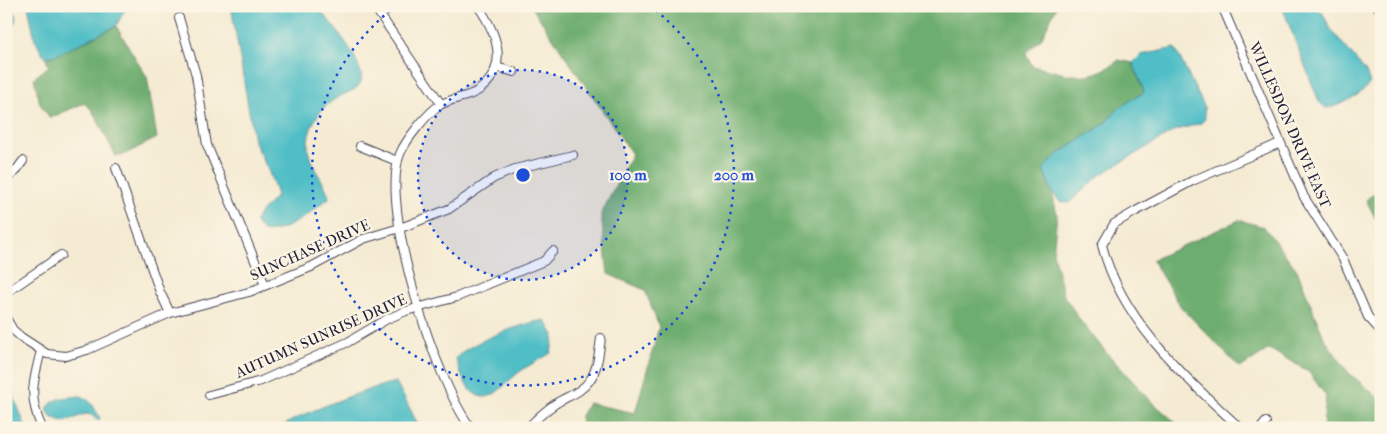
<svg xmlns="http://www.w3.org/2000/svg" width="1387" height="434" font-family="'IM FELL French Canon',serif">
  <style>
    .forest { fill: #6ead6f; stroke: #486855 }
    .water { fill: #50bec6; stroke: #397080 }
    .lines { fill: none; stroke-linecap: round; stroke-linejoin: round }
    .street-casing { stroke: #424052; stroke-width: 10 }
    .street { stroke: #fff; stroke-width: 8 }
    .ring { fill: none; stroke: #1d4ed8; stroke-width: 2.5; stroke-dasharray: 2.5 5 }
    .labels { text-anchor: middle; stroke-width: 4.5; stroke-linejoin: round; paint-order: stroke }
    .street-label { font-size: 15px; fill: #22223b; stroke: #fcf5e5 }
    .centre { fill: #1d4ed8; stroke: #fcf5e5; stroke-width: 2.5 }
    .ring-label { font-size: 15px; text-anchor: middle; font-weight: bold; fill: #1d4ed8; stroke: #fcf5e5; stroke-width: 4.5; stroke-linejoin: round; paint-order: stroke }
  </style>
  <rect width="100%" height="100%" fill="#fcf5e5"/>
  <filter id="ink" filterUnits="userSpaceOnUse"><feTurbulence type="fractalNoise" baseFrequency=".02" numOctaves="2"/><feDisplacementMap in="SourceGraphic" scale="10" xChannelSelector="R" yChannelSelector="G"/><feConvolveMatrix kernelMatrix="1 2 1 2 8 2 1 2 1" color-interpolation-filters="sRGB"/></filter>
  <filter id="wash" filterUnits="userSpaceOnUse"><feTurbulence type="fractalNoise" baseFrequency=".0096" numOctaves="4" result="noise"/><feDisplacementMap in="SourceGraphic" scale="20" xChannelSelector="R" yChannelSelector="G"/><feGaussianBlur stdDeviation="1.12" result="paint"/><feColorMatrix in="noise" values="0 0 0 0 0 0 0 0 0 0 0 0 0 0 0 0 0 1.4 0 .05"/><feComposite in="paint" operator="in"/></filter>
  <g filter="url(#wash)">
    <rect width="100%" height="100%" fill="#f5ebd3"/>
    <g class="forest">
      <path d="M531,6H1057L1041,39L1026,53L1032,66C1069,74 1086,85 1119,60L1133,63L1144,92L1120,107L1104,124L1057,155L1043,169L1052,192L1057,215L1053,253L1064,296L1082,323L1106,352L1151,401L1182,428H583L580,418L588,403L635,413L659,327L645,290L608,274L601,214L632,154Z"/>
      <path d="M116,26L147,77L157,138L121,156H116L92,110L84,103L50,118L40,104L34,78L49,66L45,57L56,55Z"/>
      <path d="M1381,194V229L1366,200L1372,195Z"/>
      <path d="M1239,220L1264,227L1297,270L1324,338L1348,372L1381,400V428H1323L1326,396L1308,371L1269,349L1240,368L1181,307L1152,260Z"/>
    </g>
    <g class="water">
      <path d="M6,6H11L16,16L15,22L6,29Z"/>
      <path d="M28,6H127L116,26L56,55L45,57L35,40Z"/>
      <path d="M231,6H317C332,25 353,47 360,70C367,90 348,91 337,98C321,106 310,124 308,141C306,165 325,178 329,198C312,211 285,235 263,231L255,221C261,210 269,205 277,195L269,172L254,141Z"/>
      <path d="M1286,6H1313L1322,12L1330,28L1366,72L1370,83C1361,95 1341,106 1326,108L1319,102L1283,9Z"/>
      <path d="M1175,48L1204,106L1205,119L1201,123L1174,131L1100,175L1069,203L1060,202L1052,192L1043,169L1057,155L1104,124L1120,107L1144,92L1133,63L1141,55Z"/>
      <path d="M545,320L554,335L551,353C540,360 528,365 518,373C509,380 503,388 494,394C472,407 459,374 456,358C469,342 524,323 545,320Z"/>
      <path d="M396,382L420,428H280C293,416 377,385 396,382Z"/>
      <path d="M6,388L12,391L26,428H6Z"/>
      <path d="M81,396C92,400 94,408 100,418L98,421L92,415L85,414L65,422L51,417L47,409C53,397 68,397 81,396Z"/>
    </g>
  </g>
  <g filter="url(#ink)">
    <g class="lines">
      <defs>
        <g id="street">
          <path d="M374,6L441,104"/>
          <path d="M1222,6L1304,197L1343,259L1368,317L1381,331"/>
          <path d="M1377,6L1381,11"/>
          <path d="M179,18L196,75L207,145L265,285"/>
          <path d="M496,67L514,72"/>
          <path d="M360,146L397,161"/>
          <path d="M116,168L160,292L170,313"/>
          <path d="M6,179L15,172L23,161"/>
          <path d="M6,293L61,255"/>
          <path d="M6,318L13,330L21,337L47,354L66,356L87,350L170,313L249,292L311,267L363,239L403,227L449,209L494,178L515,169L573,155"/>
          <path d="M41,351C33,382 28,397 42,428"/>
          <path d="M209,395L261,381L348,342L387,319L406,311L457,297L544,261L553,251"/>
          <path d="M471,428C436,383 379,207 400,154C405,141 428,112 440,105C451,98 468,98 479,90C511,67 496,32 478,6"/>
          <path d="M528,428C536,419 545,411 555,404C567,396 581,393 590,380C598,368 599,352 601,338"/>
          <path d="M1240,428C1185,377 1121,321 1102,245L1114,224L1136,211L1192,181L1280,143"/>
          <path d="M1261,428L1266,422"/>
        </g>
      </defs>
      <use href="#street" class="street-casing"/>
      <use href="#street" class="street"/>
    </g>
  </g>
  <circle cx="523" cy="175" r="105" fill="#1d4ed8" fill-opacity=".12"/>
  <g class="ring">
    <circle cx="523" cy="175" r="105"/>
    <path d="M650 6A211 211 0 1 1 396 6"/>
  </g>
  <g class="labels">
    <g class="street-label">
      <text transform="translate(1290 125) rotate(66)" y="5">WILLESDON DRIVE EAST</text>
      <text transform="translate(310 250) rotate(-24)" y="5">SUNCHASE DRIVE</text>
      <text transform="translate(321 336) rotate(-24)" y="5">AUTUMN SUNRISE DRIVE</text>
    </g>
  </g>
  <circle cx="523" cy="175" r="8" class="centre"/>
  <g class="ring-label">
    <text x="628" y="180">100 m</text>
    <text x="734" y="180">200 m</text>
  </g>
  <rect width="1387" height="434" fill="none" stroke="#fcf5e5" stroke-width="25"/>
</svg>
